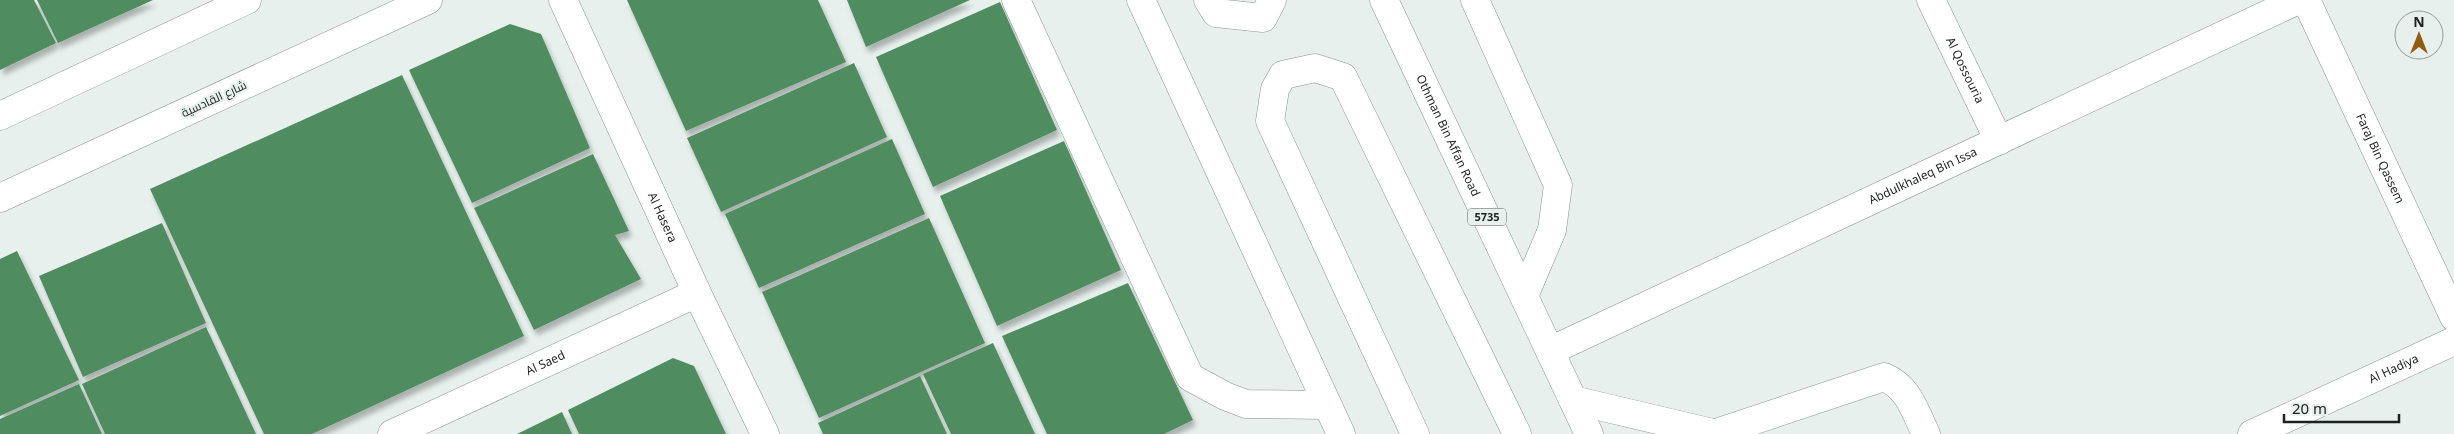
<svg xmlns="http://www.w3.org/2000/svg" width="2454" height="434" font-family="'Noto Sans',Cairo,sans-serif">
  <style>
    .building { fill: #4f8c5e; filter: url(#shadow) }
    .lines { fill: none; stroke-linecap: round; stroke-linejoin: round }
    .minor-casing { stroke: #8b9490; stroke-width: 29 }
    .major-casing { stroke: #8b9490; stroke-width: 29 }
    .minor { stroke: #fff; stroke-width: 28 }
    .major { stroke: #fff; stroke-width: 28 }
    .labels { text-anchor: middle; stroke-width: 4.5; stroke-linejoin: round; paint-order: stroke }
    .shield { fill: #e7f0ed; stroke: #5a5f5d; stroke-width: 1 }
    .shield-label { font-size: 11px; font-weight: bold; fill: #1d211f }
    .street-label { font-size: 12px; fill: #1d211f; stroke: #e7f0ed }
  </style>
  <defs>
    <filter id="shadow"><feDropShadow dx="3" dy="5.5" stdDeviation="2.5" flood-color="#0004"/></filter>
  </defs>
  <rect width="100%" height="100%" fill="#e7f0ed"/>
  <g class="building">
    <path d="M0,0H34L56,43L0,70Z"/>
    <path d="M37,0H153L58,43Z"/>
    <path d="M627,0H818L846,62L686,131Z"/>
    <path d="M847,0H970L866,47Z"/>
    <path d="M1000,2L1057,130L933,187L876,57Z"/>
    <path d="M510,24L541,34L590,148L472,203L409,70Z"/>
    <path d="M854,63L887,137L721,212L687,138Z"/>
    <path d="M402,75L524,336L312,434H264L150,189Z"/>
    <path d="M892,139L925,214L759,288L725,214Z"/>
    <path d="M1064,141L1121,270L997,326L940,196Z"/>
    <path d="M593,154L629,231L615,235L641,279L534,330L474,208Z"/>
    <path d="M929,218L985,343L819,418L762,292Z"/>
    <path d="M162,223L206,323L83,377L39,276Z"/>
    <path d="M17,251L79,380L0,416V259Z"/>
    <path d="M1128,283L1193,420L1164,434H1047L1002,336Z"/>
    <path d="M206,327L256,434H105L82,384Z"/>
    <path d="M993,343L1035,434H951L923,374Z"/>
    <path d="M673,358L694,366L726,434H579L568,410Z"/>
    <path d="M920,376L947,434H823L818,423Z"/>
    <path d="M79,384L102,434H0V419Z"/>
    <path d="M562,412L572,434H517Z"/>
  </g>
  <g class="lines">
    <defs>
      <g id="minor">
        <path id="s1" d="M563,0L697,293L765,434"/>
        <path d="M1016,0L1190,377L1225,396L1246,404L1326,405"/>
        <path d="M1475,0L1558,185L1552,230L1524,296"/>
        <path id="s2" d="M1931,0L1999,141"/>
        <path id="s3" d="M2306,0L2454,317"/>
        <path d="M0,116L247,0"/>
        <path d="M0,198L428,0"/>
        <path id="s4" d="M1550,351L2298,0"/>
        <path d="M1573,400L1717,434"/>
        <path d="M1716,433L1884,377C1909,387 1915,412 1926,434"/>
        <path id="s5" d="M392,434L697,293"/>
        <path id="s6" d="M2252,434L2454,341"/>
      </g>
      <g id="major">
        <path d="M1141,0L1341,434"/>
        <path d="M1208,0L1216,13L1263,18L1272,0"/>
        <path id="s7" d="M1384,0L1589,434"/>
        <path d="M1415,434L1270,121L1275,89L1283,75L1315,68L1343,77L1517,434"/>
      </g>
    </defs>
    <use href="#minor" class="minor-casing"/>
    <use href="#major" class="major-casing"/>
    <use href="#minor" class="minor"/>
    <use href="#major" class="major"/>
  </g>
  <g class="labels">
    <rect class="shield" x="1468" y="208.5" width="38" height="17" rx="4"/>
    <g class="shield-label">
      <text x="1487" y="221">5735</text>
    </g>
    <g class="street-label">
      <text dy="4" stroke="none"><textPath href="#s2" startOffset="78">Al Qossouria</textPath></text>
      <text transform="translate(214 99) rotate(-25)" y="4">شارع القادسية</text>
      <text dy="4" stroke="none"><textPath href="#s7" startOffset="150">Othman Bin Affan Road</textPath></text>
      <text dy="4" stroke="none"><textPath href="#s3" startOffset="175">Faraj Bin Qassem</textPath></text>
      <text dy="4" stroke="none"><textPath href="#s4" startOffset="412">Abdulkhaleq Bin Issa</textPath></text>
      <text dy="4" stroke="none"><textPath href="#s1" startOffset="239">Al Hasera</textPath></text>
      <text dy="4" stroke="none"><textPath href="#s5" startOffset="169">Al Saed</textPath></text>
      <text dy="4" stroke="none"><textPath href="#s6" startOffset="156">Al Hadiya</textPath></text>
    </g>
  </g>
  <g transform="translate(2419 35)"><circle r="24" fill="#e7f0ed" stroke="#969d9b"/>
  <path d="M0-4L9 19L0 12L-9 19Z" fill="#915b10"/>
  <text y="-8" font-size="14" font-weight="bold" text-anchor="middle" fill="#1d211f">N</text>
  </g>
  <path d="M2284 414v8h115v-8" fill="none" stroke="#1d211f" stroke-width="2.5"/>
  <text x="2292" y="414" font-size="15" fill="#1d211f" stroke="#e7f0ed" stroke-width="4" paint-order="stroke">20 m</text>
</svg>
